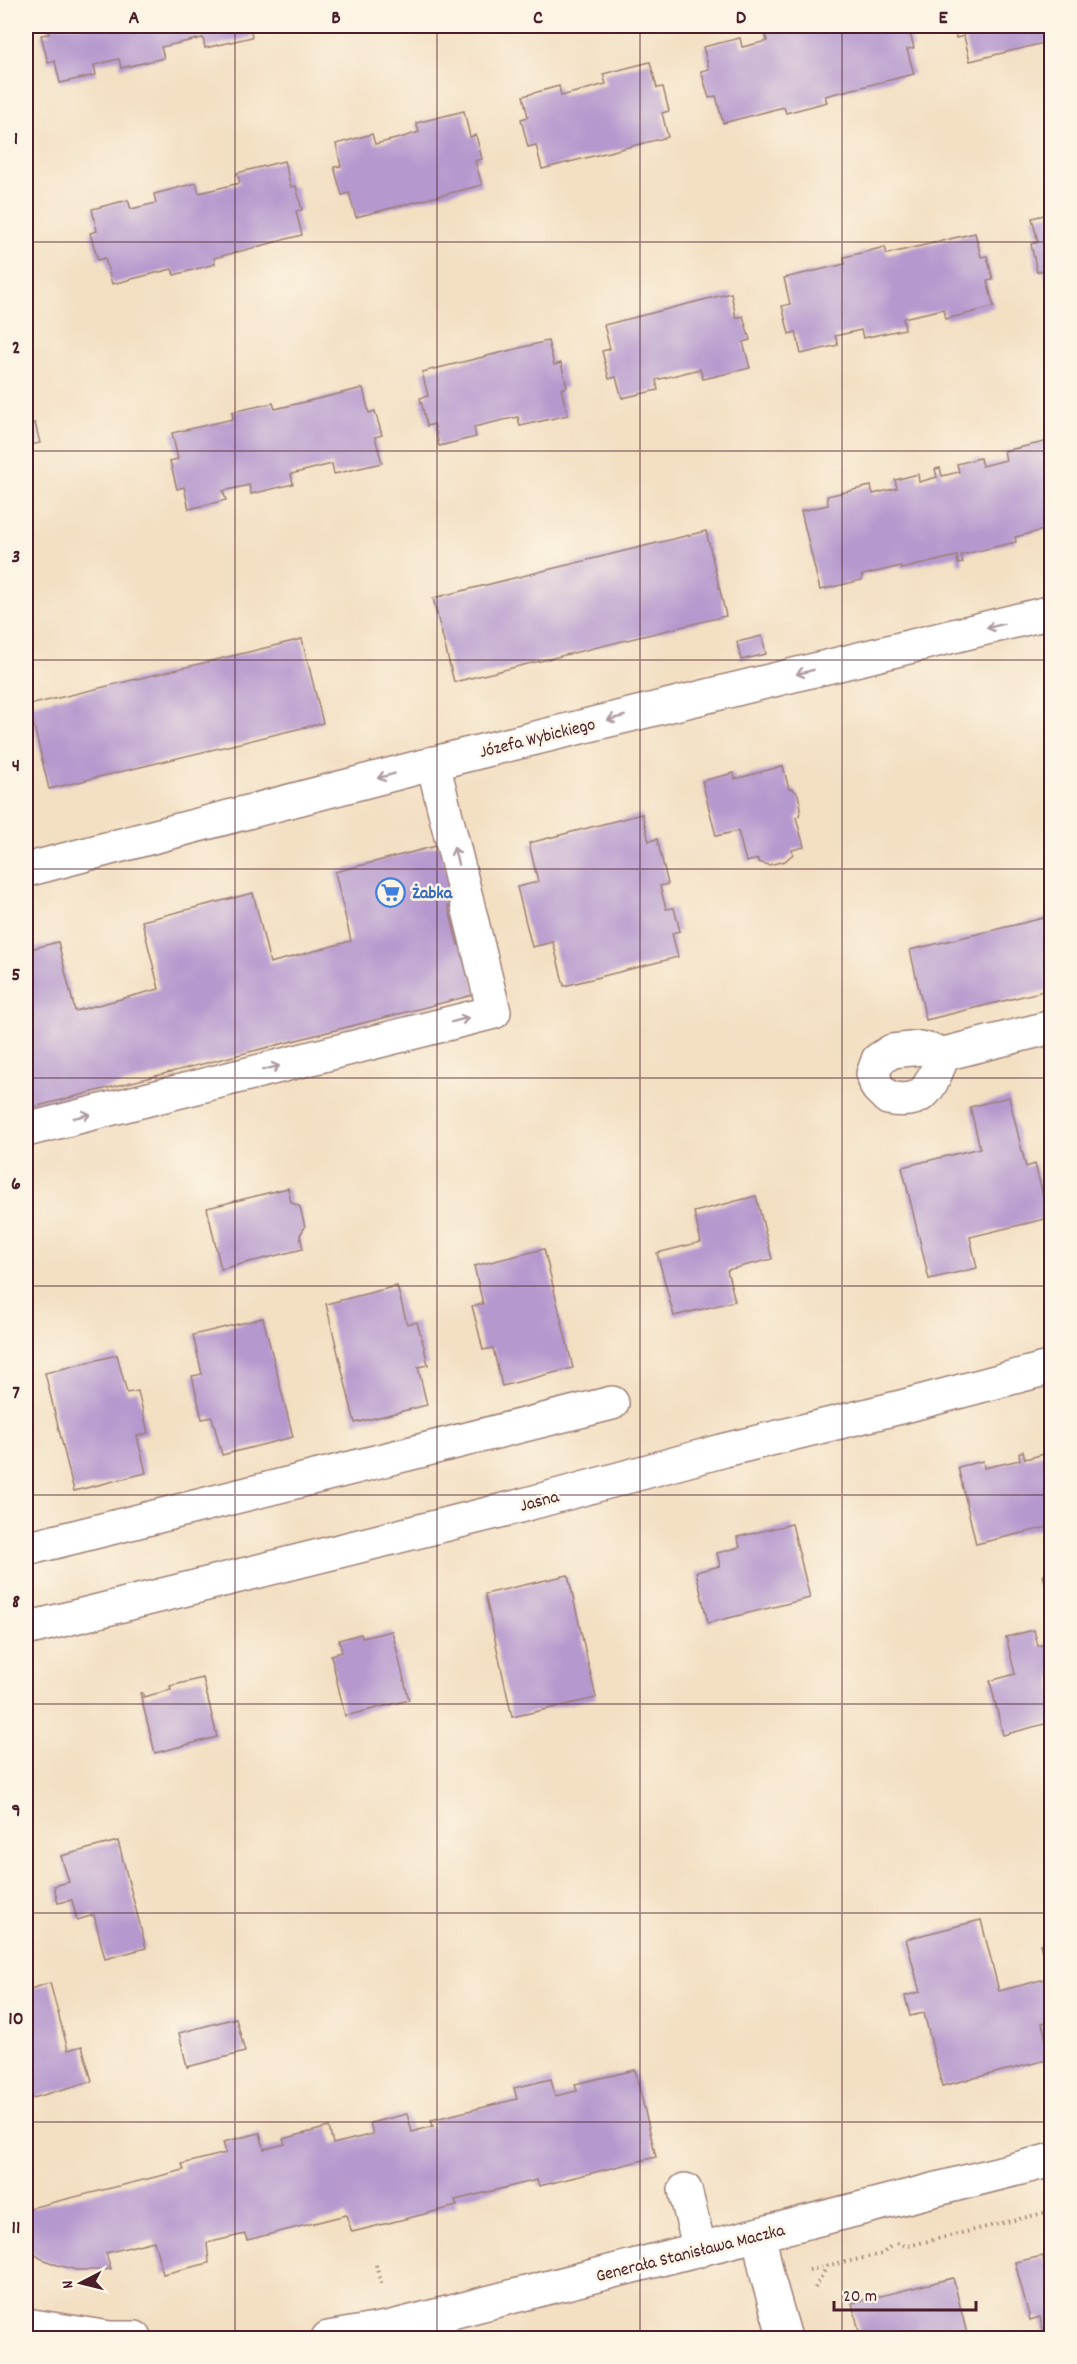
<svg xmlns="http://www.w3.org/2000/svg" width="1077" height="2364" font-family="Dekko,sans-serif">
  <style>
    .building { fill: #b598ce }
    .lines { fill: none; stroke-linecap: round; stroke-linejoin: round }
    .minor-casing { stroke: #9e7f76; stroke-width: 36 }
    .path { stroke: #9e7f76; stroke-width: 4; stroke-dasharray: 1.5 4.5; stroke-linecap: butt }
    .minor { stroke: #fff; stroke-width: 33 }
    .oneway { stroke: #ae9aa0 }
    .grid { fill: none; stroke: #4a1f2b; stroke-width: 1.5; stroke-opacity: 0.55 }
    .labels { text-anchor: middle; stroke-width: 5; stroke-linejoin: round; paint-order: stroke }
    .street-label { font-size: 18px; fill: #4a1f2b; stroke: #fcf5e5 }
    .shop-label { font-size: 18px; font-weight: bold; fill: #366cbe; stroke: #fcf5e5; text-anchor: start }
    .neatline { fill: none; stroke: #4a1f2b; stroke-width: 2 }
    .grid-label { font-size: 20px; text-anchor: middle; font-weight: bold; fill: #4a1f2b }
  </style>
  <rect width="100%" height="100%" fill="#fcf5e5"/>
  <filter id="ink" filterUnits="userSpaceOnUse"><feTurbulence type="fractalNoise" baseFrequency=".0167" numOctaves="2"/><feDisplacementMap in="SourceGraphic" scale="12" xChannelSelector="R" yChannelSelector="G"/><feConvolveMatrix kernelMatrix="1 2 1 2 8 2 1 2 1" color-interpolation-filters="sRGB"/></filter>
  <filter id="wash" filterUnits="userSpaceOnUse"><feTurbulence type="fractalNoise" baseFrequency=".008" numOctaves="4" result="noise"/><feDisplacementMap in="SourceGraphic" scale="24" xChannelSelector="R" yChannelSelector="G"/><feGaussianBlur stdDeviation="1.35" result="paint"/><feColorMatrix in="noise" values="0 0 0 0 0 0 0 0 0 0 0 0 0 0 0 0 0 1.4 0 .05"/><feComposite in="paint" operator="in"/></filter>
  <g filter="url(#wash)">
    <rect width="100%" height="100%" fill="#f3dfc2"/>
    <g id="blocks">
      <g class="building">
        <path d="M47,26H250L252,37L205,48L203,38L161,47L164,58L121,68L119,59L94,65L96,75L60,83L55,61L48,63L41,35L49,34Z"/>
        <path d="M791,26H808L810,32L834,26H908L914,48L907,49L914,74L825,96L827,102L786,113L784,107L723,123L716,96L709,98L701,71L709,69L703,47L740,38L742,47L767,41L765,32Z"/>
        <path d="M954,26H1052V41L970,61L964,36L956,38Z"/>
        <path d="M650,62L657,88L663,87L669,111L662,113L668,137L542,169L536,145L528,147L521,119L528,117L523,96L559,86L561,96L606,84L603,74Z"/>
        <path d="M464,111L470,137L476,135L482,159L475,161L482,185L356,217L349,193L342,195L334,167L341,166L336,144L372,134L375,144L400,138L419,132L416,123Z"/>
        <path d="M284,161L291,187L296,186L302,210L296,211L302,235L214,258L215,264L174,275L172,269L112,284L105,258L98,260L90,233L97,231L92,209L128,200L131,209L156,203L154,194L196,183L199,193L240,183L237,173Z"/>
        <path d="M1052,213V291L1049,292L1044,270L1037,272L1031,244L1038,242L1032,218Z"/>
        <path d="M975,233L981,257L987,256L993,280L987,281L994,307L946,319L944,309L903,318L905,329L863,338L861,330L835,336L838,345L801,354L796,332L789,334L782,306L790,304L784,278L845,264L844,257L885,247L887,254Z"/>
        <path d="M731,293L736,318L743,316L750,340L743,342L750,368L703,379L700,369L656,380L658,390L622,398L616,377L609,379L602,351L610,349L604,325Z"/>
        <path d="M548,341L554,365L561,363L567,387L561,389L568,415L520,426L518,417L499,421L474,427L476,437L439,446L434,424L427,426L420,398L428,396L422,372Z"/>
        <path d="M363,388L369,413L375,411L382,435L375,437L382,463L334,474L332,464L291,474L293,484L251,494L249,485L223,491L226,500L189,509L184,487L177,489L170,461L178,459L172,433L233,419L232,412L273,403L275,409Z"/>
        <path d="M35,423L40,443L26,446V425Z"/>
        <path d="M1049,441L1052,448V528L1015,537L1016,542L961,555L963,563L958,564L957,556L901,569V566L862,575V580L820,590L801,511L828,505L827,496L871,486L873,494L897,488L895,480L918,474L919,482L937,477L935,469L940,468L942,476L959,472L957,464L980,458L982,466L1006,460L1004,451Z"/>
        <path d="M706,531L726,616L454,682L433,598Z"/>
        <path d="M762,636L766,654L741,660L737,642Z"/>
        <path d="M302,639L323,723L49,789L29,705Z"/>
        <path d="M783,766L789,789H793L798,794L801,808L799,816L796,817L804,847L792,850L793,854L785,861L769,865L758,862V859L746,862L738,831L716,836L702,781L734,773L735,779Z"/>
        <path d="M642,814L649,841L657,839L668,884L660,886L666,909L674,908L680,931L672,933L678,957L564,986L553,942L532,947L517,887L538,882L529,843Z"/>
        <path d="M440,845L455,904L448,906L458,945L465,943L477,994L26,1109V950L58,942L75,1011L159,989L142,921L253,893L270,963L351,941L335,872Z"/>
        <path d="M1052,916V989L926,1020L910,950Z"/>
        <path d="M1009,1097L1026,1167L1035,1164L1049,1218L970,1237L977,1268L929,1279L902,1167L980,1148L970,1107Z"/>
        <path d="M288,1188L291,1202L300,1207L305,1227L300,1235L303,1249L221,1269L207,1208Z"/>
        <path d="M756,1196L772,1259L727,1270L735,1301L674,1316L657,1253L701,1242L694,1212Z"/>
        <path d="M544,1249L573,1368L502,1386L493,1348L483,1350L478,1329L472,1306L483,1304L474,1266Z"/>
        <path d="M397,1286L407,1324L417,1322L423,1343L428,1365L418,1367L427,1405L355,1423L326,1304Z"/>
        <path d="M263,1318L293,1437L222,1455L212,1417L202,1419L192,1376L202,1374L193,1335Z"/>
        <path d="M117,1355L127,1393L138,1391L148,1433L137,1436L146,1473L74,1491L45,1373Z"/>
        <path d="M1023,1451L1025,1459L1052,1452V1526L976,1544L958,1467L983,1461L984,1468L1020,1460L1019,1453Z"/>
        <path d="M792,1524L810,1598L708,1623L696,1572L720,1566L717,1553L740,1547L737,1537Z"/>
        <path d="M1052,1573V1604H1051L1043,1575Z"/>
        <path d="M568,1575L596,1698L512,1717L485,1594Z"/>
        <path d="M1034,1630L1038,1646L1052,1642V1722L1003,1735L990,1681L1015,1674L1006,1637Z"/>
        <path d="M392,1631L409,1700L345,1716L331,1655L342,1652L339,1640L361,1634L362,1638Z"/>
        <path d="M203,1678L217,1737L155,1753L140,1693H143V1697L171,1690L170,1686Z"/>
        <path d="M118,1841L146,1948L105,1959L94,1915L77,1920L72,1900L58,1903L54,1886L69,1882L61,1856Z"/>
        <path d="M981,1920L999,1991L1049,1978L1040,1944L1052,1941V2021L1042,2023L1051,2059L942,2086L924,2013L910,2016L905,1996L920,1992L906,1939Z"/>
        <path d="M50,1983L68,2050L82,2046L92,2081L26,2100V1990Z"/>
        <path d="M236,2018L245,2052L187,2067L179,2033Z"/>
        <path d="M635,2070L656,2157L539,2186L537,2180L455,2200L457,2206L352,2232L346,2215L247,2240L245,2234L207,2243L209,2263L163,2274L154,2241L106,2253L111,2269L102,2270H77L57,2265L40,2258L26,2247V2209L184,2170L182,2164L226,2153L223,2142L260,2133L264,2149L285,2144L283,2139L329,2127L333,2144L373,2134L370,2123L407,2114L412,2132L433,2126L431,2120L517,2099L514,2088L551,2079L555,2096L577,2091L575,2084Z"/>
        <path d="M1043,2256L1044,2263L1052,2261V2338H1045L1040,2317L1030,2320L1015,2262Z"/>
        <path d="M953,2278L968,2338H866L865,2333L860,2335L852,2303Z"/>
      </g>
    </g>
  </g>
  <g filter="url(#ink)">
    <use href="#blocks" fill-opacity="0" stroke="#9e7f76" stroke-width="1.5"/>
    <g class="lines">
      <defs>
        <g id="minor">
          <path d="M26,870L462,756L1052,612"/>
          <path d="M944,1054C930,1084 928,1106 888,1098L877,1087L873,1074L878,1060L892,1051L920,1048L944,1054L1052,1027"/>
          <path d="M26,1130L494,1012L433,763"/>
          <path d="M26,1549L612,1403"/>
          <path d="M26,1629L516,1507L725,1450L901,1407L1052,1367"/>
          <path d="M685,2190L700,2250"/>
          <path d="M759,2235L768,2279L785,2338"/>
          <path d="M26,2325L110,2338H135"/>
          <path d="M328,2338L392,2327L1052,2160"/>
        </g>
      </defs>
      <use href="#minor" class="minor-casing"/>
      <g class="path">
        <path d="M897,2243L908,2246L1052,2211"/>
        <path d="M376,2265L382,2287"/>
        <path d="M809,2270L882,2254L892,2245"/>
        <path d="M815,2288L827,2266"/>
      </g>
      <use href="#minor" class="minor"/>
    </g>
    <defs><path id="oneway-shaft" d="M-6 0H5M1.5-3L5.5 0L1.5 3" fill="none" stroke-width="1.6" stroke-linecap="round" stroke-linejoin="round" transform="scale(1.5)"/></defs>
    <g class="oneway">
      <use href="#oneway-shaft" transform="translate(995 626) rotate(166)"/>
      <use href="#oneway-shaft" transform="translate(805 672) rotate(166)"/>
      <use href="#oneway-shaft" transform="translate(616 718) rotate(166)"/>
      <use href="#oneway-shaft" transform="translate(386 776) rotate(165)"/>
      <use href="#oneway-shaft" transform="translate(456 856) rotate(-104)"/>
      <use href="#oneway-shaft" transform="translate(460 1020) rotate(-14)"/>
      <use href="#oneway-shaft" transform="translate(271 1068) rotate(-14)"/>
      <use href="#oneway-shaft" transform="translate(82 1116) rotate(-14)"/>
    </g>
  </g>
  <path class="grid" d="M235,26V2338M437,26V2338M640,26V2338M842,26V2338M26,242H1052M26,451H1052M26,660H1052M26,869H1052M26,1078H1052M26,1286H1052M26,1495H1052M26,1704H1052M26,1913H1052M26,2122H1052"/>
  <defs>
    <symbol id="supermarket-ring" viewBox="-11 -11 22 22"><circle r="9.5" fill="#fcf5e5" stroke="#3f7fe0" stroke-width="1.5"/><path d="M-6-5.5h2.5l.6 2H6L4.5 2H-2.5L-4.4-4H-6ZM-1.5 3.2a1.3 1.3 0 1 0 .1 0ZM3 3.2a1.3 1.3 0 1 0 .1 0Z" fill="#3f7fe0"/></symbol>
  </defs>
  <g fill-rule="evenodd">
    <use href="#supermarket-ring" x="374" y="876" width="33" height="33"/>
  </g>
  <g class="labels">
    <g class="street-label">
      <text transform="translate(537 737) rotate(-14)" y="6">Józefa Wybickiego</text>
      <text transform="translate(539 1500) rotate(-15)" y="6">Jasna</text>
      <text transform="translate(690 2252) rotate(-14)" y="6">Generała Stanisława Maczka</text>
    </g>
    <g class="shop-label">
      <text x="412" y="898">Żabka</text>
    </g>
  </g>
  <rect width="1077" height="2364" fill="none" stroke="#fcf5e5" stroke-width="66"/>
  <g transform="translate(81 2283) rotate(263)" stroke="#fcf5e5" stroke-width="4.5" paint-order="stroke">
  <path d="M0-4.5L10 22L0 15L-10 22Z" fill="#4a1f2b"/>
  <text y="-9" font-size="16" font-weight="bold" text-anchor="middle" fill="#4a1f2b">N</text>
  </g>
  <path d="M834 2301v9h142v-9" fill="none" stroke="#4a1f2b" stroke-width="3"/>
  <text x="843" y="2301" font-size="18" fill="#4a1f2b" stroke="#fcf5e5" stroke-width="4.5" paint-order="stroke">20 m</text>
  <rect x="33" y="33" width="1011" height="2298" class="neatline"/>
  <g class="grid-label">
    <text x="134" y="23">A</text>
    <text x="336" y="23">B</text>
    <text x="538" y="23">C</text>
    <text x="741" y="23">D</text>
    <text x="943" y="23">E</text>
    <text x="16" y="144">1</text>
    <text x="16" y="353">2</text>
    <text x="16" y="562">3</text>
    <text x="16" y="771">4</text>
    <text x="16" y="980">5</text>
    <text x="16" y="1189">6</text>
    <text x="16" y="1398">7</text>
    <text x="16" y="1607">8</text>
    <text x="16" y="1816">9</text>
    <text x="16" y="2024">10</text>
    <text x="16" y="2233">11</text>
  </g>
</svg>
